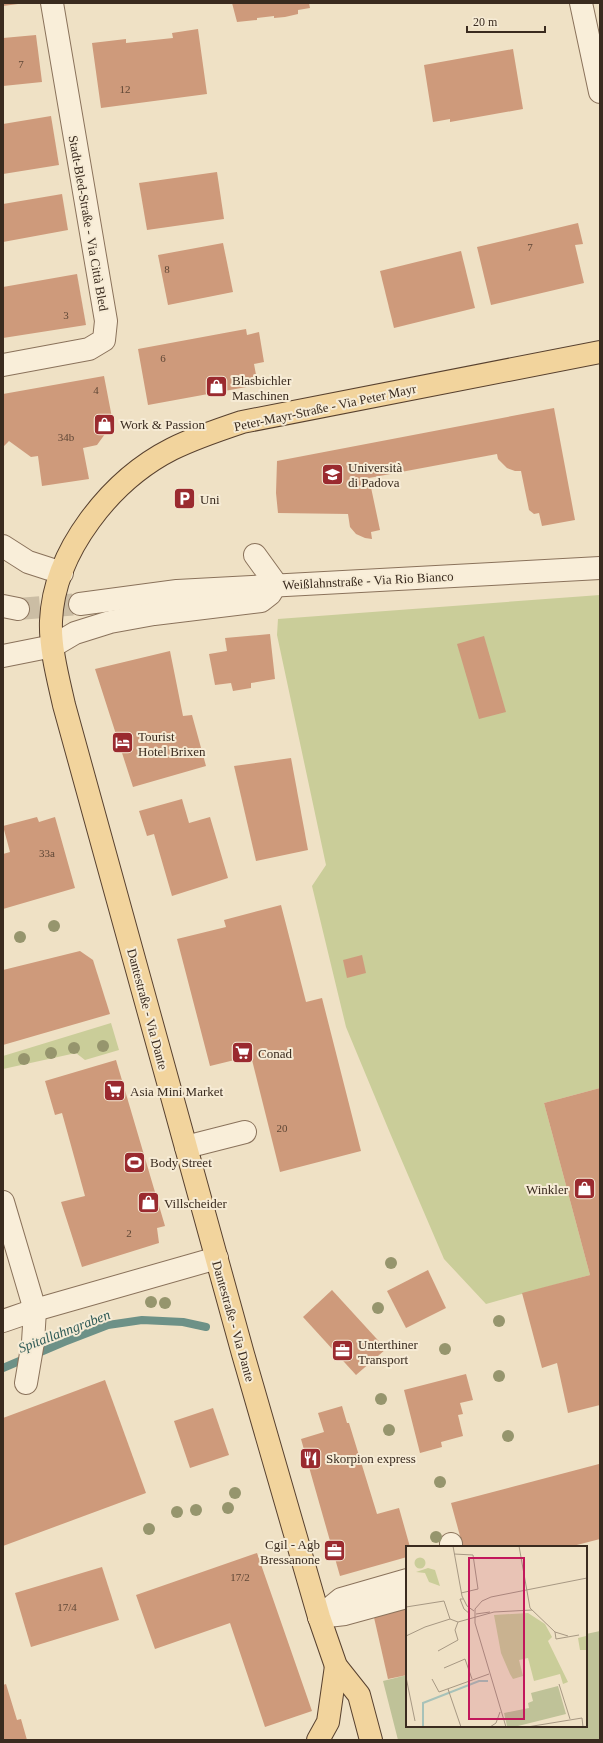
<svg xmlns="http://www.w3.org/2000/svg" width="603" height="1743" font-family="'Times New Roman',serif">
  <style>
    .green { fill: #cacd99 }
    .cemetery { fill: #bfc298 }
    .lines { fill: none; stroke-linecap: round; stroke-linejoin: round }
    .stream { stroke: #6d9187; stroke-width: 8 }
    .building { fill: #ce9a7b }
    .minor-tunnel { stroke: #cbbda4; stroke-width: 22; stroke-dasharray: 22 11; stroke-linecap: butt }
    .minor-casing { stroke: #8a725b; stroke-width: 24 }
    .major-casing { stroke: #58412f; stroke-width: 24 }
    .minor { stroke: #f9eed9; stroke-width: 22 }
    .major { stroke: #f2d49d; stroke-width: 22 }
    .tree { fill: #96956d }
    .labels { text-anchor: middle; stroke-width: 4; stroke-linejoin: round; paint-order: stroke }
    .number-label { font-size: 11px; fill: #5f4736 }
    .street-label { font-size: 13px; fill: #3a2b1f; stroke: #f6ebd5 }
    .poi-label { font-size: 13px; fill: #3a2b1f; stroke: #f6ebd5; text-anchor: start }
    .water-label { font-size: 14px; font-style: italic; fill: #2e5a56; stroke: #f6ebd5 }
    .inset-river { fill: none; stroke: #a7c2b9; stroke-width: 2 }
    .inset-road { fill: none; stroke: #a79883; stroke-width: 1 }
    .view { fill: #c2185b; fill-opacity: 0.15; stroke: #c2185b; stroke-width: 2 }
    .inset-edge { fill: none; stroke: #3a2b1f; stroke-width: 2 }
  </style>
  <rect width="100%" height="100%" fill="#efe1c5"/>
  <g class="green">
    <path d="M600,595V1088L544,1103L590,1275L486,1304L444,1259L390,1133L346,1027L312,886L326,865L277,635L278,619Z"/>
    <path d="M111,1023L119,1050L85,1060L76,1053L3,1069V1056Z"/>
  </g>
  <path class="cemetery" d="M600,1631V1740H398L383,1681L407,1675V1726H586V1634Z"/>
  <g class="lines">
    <path class="stream" d="M3,1368L64,1342L108,1325L142,1320L183,1322L206,1327"/>
  </g>
  <g class="building">
    <path d="M3,3H18V4L3,6Z"/>
    <path d="M232,3H309L310,8L298,10V14L285,17L274,18V16L257,18V20L237,22Z"/>
    <path d="M198,29L207,94L101,108L92,43L126,39V43L173,38L172,33Z"/>
    <path d="M36,35L42,82L3,86V38Z"/>
    <path d="M513,49L523,109L450,122V119L433,122L424,65Z"/>
    <path d="M51,116L59,165L3,174V124Z"/>
    <path d="M217,172L224,219L147,230L139,183Z"/>
    <path d="M62,194L68,230L3,242V204Z"/>
    <path d="M578,223L583,244L575,245L584,283L491,305L477,247Z"/>
    <path d="M223,243L233,292L168,305L158,255Z"/>
    <path d="M461,251L475,308L394,328L380,271Z"/>
    <path d="M77,274L86,325L3,338V287Z"/>
    <path d="M246,329L247,335L259,332L264,362L254,364L258,385L148,405L138,349Z"/>
    <path d="M104,376L113,423L97,445L83,448L89,479L42,486L38,456L31,457L9,441L3,447V394Z"/>
    <path d="M554,408L575,520L542,526L539,513L534,514L529,510L521,471H515L507,468L498,459L497,454L369,478L380,530L371,532L372,539L365,538L356,534L350,527L348,514L278,513L276,493L277,461Z"/>
    <path d="M270,634L275,679L251,683V688L233,691L231,683L215,685L209,654L227,651L225,638Z"/>
    <path d="M484,636L506,712L479,719L457,644Z"/>
    <path d="M170,651L183,716L192,715L206,766L133,787L95,669Z"/>
    <path d="M291,758L308,850L256,861L234,766Z"/>
    <path d="M182,799L189,823L210,817L228,878L172,896L154,834L147,836L139,811Z"/>
    <path d="M37,817L39,822L55,817L75,888L3,909V854L10,852L3,826Z"/>
    <path d="M281,905L306,1002L322,998L361,1151L280,1172L251,1056L210,1066L177,939L226,927L224,920Z"/>
    <path d="M80,951L93,960L110,1014L3,1045V970Z"/>
    <path d="M362,955L366,973L347,978L343,960Z"/>
    <path d="M116,1060L165,1226L157,1228L159,1243L82,1267L61,1202L85,1196L62,1113L55,1115L45,1081Z"/>
    <path d="M600,1088V1405L568,1413L557,1363L542,1368L522,1293L590,1275L544,1103Z"/>
    <path d="M428,1270L446,1308L406,1328L387,1291Z"/>
    <path d="M332,1290L386,1349L356,1375L303,1317Z"/>
    <path d="M466,1374L473,1400L460,1403L463,1414L458,1415L463,1436L441,1442L442,1447L420,1453L404,1390Z"/>
    <path d="M105,1380L146,1493L3,1546V1418Z"/>
    <path d="M342,1406L347,1423H349L377,1514L399,1508L410,1547H407V1557L340,1576L301,1439L324,1432L318,1413Z"/>
    <path d="M213,1408L229,1455L190,1468L174,1421Z"/>
    <path d="M599,1464L600,1539L569,1547H463L451,1503Z"/>
    <path d="M257,1553L312,1711L265,1727L230,1623L155,1649L136,1595Z"/>
    <path d="M102,1567L119,1620L31,1647L15,1593Z"/>
    <path d="M407,1605V1675L388,1679L373,1613Z"/>
    <path d="M6,1684L17,1720L21,1719L27,1740H3V1685Z"/>
  </g>
  <g class="lines">
    <path class="minor-tunnel" d="M18,609L80,604"/>
    <defs>
      <g id="minor">
        <path d="M581,3L600,92"/>
        <path d="M3,365L89,349L104,340L106,321L52,3"/>
        <path d="M3,546L28,562L62,573"/>
        <path d="M255,555L276,584"/>
        <path d="M80,604L177,591L600,568"/>
        <path d="M3,606L18,609"/>
        <path d="M3,656L53,646L75,633L110,622L154,614L261,601L270,594L276,584"/>
        <path d="M186,1147L245,1132"/>
        <path d="M3,1202L35,1310L33,1342L26,1383"/>
        <path d="M3,1321L35,1310L217,1258"/>
        <path d="M451,1544V1547"/>
        <path d="M319,1617L341,1599L407,1580"/>
        <path d="M319,1617L345,1614L407,1597"/>
      </g>
      <g id="major">
        <path d="M318,1740L328,1722L336,1666"/>
        <path d="M371,1740L359,1695L336,1666L319,1617L243,1354L64,705C58,678 50,649 51,621C54,551 111,480 172,449C194,438 218,430 242,422L600,352"/>
      </g>
    </defs>
    <use href="#minor" class="minor-casing"/>
    <use href="#major" class="major-casing"/>
    <use href="#minor" class="minor"/>
    <use href="#major" class="major"/>
  </g>
  <g class="tree">
    <circle cx="54" cy="926" r="6"/>
    <circle cx="20" cy="937" r="6"/>
    <circle cx="103" cy="1046" r="6"/>
    <circle cx="74" cy="1048" r="6"/>
    <circle cx="51" cy="1053" r="6"/>
    <circle cx="24" cy="1059" r="6"/>
    <circle cx="391" cy="1263" r="6"/>
    <circle cx="151" cy="1302" r="6"/>
    <circle cx="165" cy="1303" r="6"/>
    <circle cx="378" cy="1308" r="6"/>
    <circle cx="499" cy="1321" r="6"/>
    <circle cx="445" cy="1349" r="6"/>
    <circle cx="499" cy="1376" r="6"/>
    <circle cx="381" cy="1399" r="6"/>
    <circle cx="389" cy="1430" r="6"/>
    <circle cx="508" cy="1436" r="6"/>
    <circle cx="440" cy="1482" r="6"/>
    <circle cx="235" cy="1493" r="6"/>
    <circle cx="228" cy="1508" r="6"/>
    <circle cx="196" cy="1510" r="6"/>
    <circle cx="177" cy="1512" r="6"/>
    <circle cx="149" cy="1529" r="6"/>
    <circle cx="436" cy="1537" r="6"/>
  </g>
  <defs>
    <symbol id="shop-square" viewBox="-11 -11 22 22"><rect x="-9" y="-9" width="18" height="18" rx="4" fill="#9a2a2f" stroke="#f6ebd5"/><path d="M-5-2.5h2.3a2.7 3.5 0 0 1 5.4 0H5L5.5 6h-11ZM-1.5-2.5h3a1.5 2.3 0 0 0-3 0Z" fill="#fff"/></symbol>
    <symbol id="university-square" viewBox="-11 -11 22 22"><rect x="-9" y="-9" width="18" height="18" rx="4" fill="#9a2a2f" stroke="#f6ebd5"/><path d="M0-5L7-2L0 1L-7-2ZM-4 1L0 2.5L4 1V4Q0 6-4 4Z" fill="#fff"/></symbol>
    <symbol id="parking-square" viewBox="-11 -11 22 22"><rect x="-9" y="-9" width="18" height="18" rx="4" fill="#9a2a2f" stroke="#f6ebd5"/><path d="M-3.5-5.5H1a3.5 3.5 0 0 1 0 7H-1V5.5H-3.5ZM-1-3.4V-.6H.8a1.4 1.4 0 0 0 0-2.8Z" fill="#fff"/></symbol>
    <symbol id="hotel-square" viewBox="-11 -11 22 22"><rect x="-9" y="-9" width="18" height="18" rx="4" fill="#9a2a2f" stroke="#f6ebd5"/><path d="M-6-4.5h1.5V1H6V5H4.5V3h-9V5H-6ZM-4 0a1.8 1.8 0 1 1 3.6 0ZM.5 0V-2.5h3Q6-2.5 6 0Z" fill="#fff"/></symbol>
    <symbol id="supermarket-square" viewBox="-11 -11 22 22"><rect x="-9" y="-9" width="18" height="18" rx="4" fill="#9a2a2f" stroke="#f6ebd5"/><path d="M-6-5.5h2.5l.6 2H6L4.5 2H-2.5L-4.4-4H-6ZM-1.5 3.2a1.3 1.3 0 1 0 .1 0ZM3 3.2a1.3 1.3 0 1 0 .1 0Z" fill="#fff"/></symbol>
    <symbol id="stadium-square" viewBox="-11 -11 22 22"><rect x="-9" y="-9" width="18" height="18" rx="4" fill="#9a2a2f" stroke="#f6ebd5"/><path d="M0-5a6.5 5 0 1 0 0 10a6.5 5 0 1 0 0-10ZM-3.5-1.8h7v3.6h-7Z" fill="#fff"/></symbol>
    <symbol id="office-square" viewBox="-11 -11 22 22"><rect x="-9" y="-9" width="18" height="18" rx="4" fill="#9a2a2f" stroke="#f6ebd5"/><path d="M-6-3h4V-5.5h4V-3h4V5H-6ZM-1-4.5V-3h2v-1.5ZM-6 0V1H6V0Z" fill="#fff"/></symbol>
    <symbol id="restaurant-square" viewBox="-11 -11 22 22"><rect x="-9" y="-9" width="18" height="18" rx="4" fill="#9a2a2f" stroke="#f6ebd5"/><path d="M-5-6h1v4h1v-4h1v4h1v-4h1v5L-1.5 .5V6h-2V.5L-5-1ZM5-6V6H3V1.5H1.5Q1.5-4 5-6Z" fill="#fff"/></symbol>
  </defs>
  <g fill-rule="evenodd">
    <use href="#shop-square" x="204" y="374" width="25" height="25"/>
    <use href="#shop-square" x="92" y="412" width="25" height="25"/>
    <use href="#university-square" x="320" y="462" width="25" height="25"/>
    <use href="#parking-square" x="172" y="486" width="25" height="25"/>
    <use href="#hotel-square" x="110" y="730" width="25" height="25"/>
    <use href="#supermarket-square" x="230" y="1040" width="25" height="25"/>
    <use href="#supermarket-square" x="102" y="1078" width="25" height="25"/>
    <use href="#stadium-square" x="122" y="1150" width="25" height="25"/>
    <use href="#shop-square" x="572" y="1176" width="25" height="25"/>
    <use href="#shop-square" x="136" y="1190" width="25" height="25"/>
    <use href="#office-square" x="330" y="1338" width="25" height="25"/>
    <use href="#restaurant-square" x="298" y="1446" width="25" height="25"/>
    <use href="#office-square" x="322" y="1538" width="25" height="25"/>
  </g>
  <g class="labels">
    <g class="number-label">
      <text x="21" y="68">7</text>
      <text x="125" y="93">12</text>
      <text x="530" y="251">7</text>
      <text x="167" y="273">8</text>
      <text x="66" y="319">3</text>
      <text x="163" y="362">6</text>
      <text x="96" y="394">4</text>
      <text x="66" y="441">34b</text>
      <text x="47" y="857">33a</text>
      <text x="282" y="1132">20</text>
      <text x="129" y="1237">2</text>
      <text x="240" y="1581">17/2</text>
      <text x="67" y="1611">17/4</text>
    </g>
    <g class="street-label">
      <text transform="translate(89 223) rotate(80)" y="5">Stadt-Bled-Straße - Via Città Bled</text>
      <text transform="translate(325 407) rotate(-12)" y="5">Peter-Mayr-Straße - Via Peter Mayr</text>
      <text transform="translate(368 580) rotate(-3)" y="5">Weißlahnstraße - Via Rio Bianco</text>
      <text transform="translate(148 1009) rotate(75)" y="5">Dantestraße - Via Dante</text>
      <text transform="translate(234 1321) rotate(74)" y="5">Dantestraße - Via Dante</text>
    </g>
    <g class="poi-label">
      <text x="232" y="385">Blasbichler<tspan x="232" dy="15">Maschinen</tspan></text>
      <text x="120" y="429">Work &amp; Passion</text>
      <text x="348" y="472">Università<tspan x="348" dy="15">di Padova</tspan></text>
      <text x="200" y="504">Uni</text>
      <text x="138" y="741">Tourist<tspan x="138" dy="15">Hotel Brixen</tspan></text>
      <text x="258" y="1058">Conad</text>
      <text x="130" y="1096">Asia Mini Market</text>
      <text x="150" y="1167">Body Street</text>
      <text x="568" y="1194" text-anchor="end">Winkler</text>
      <text x="164" y="1208">Villscheider</text>
      <text x="358" y="1349">Unterthiner<tspan x="358" dy="15">Transport</tspan></text>
      <text x="326" y="1463">Skorpion express</text>
      <text x="320" y="1549" text-anchor="end">Cgil - Agb<tspan x="320" dy="15">Bressanone</tspan></text>
    </g>
    <g class="water-label">
      <text transform="translate(64 1331) rotate(-21)" y="5">Spitallahngraben</text>
    </g>
  </g>
  <g transform="translate(406 1546)">
    <rect width="181" height="181" fill="#efe1c5"/>
    <path d="M8.5 17a5.5 5.5 0 1 1 11 0a5.5 5.5 0 1 1-11 0ZM22,22L29,24L34,40L23,36L19,27L10,26ZM122,67L139,78L146,91L142,95L162,136L157,138L154,128L128,135L122,112L113,114L117,130L107,133L104,128L95,107L88,69ZM180,90L181,104H174L172,92Z" fill="#cacd99"/>
    <path d="M152,140L160,168L108,181L101,180L98,167L123,162L122,157L127,155L125,147Z" fill="#bfc298"/>
    <path class="inset-river" d="M17,181V157L73,135H82"/>
    <path class="inset-road" d="M47,0L56,50L61,60L68,65M113,0L124,62L149,86L150,93L173,89M48,8L67,9L72,43L55,47M57,53H54L58,63L64,68M0,61L38,55L44,73M70,68L84,66M149,86L162,90M0,90L19,81L44,73L52,76L88,66L126,64M32,105L52,94L49,84L52,76M38,122L59,113L66,133M0,131L9,175M26,133L33,146L83,128M153,138L164,173M42,143L55,181M84,181L90,177L94,166M100,181L69,77V63L76,55L85,51L181,32M121,181L176,172L177,181"/>
    <path class="view" d="M63,12H118V173H63Z"/>
    <rect width="181" height="181" class="inset-edge"/>
  </g>
  <rect width="603" height="1743" fill="none" stroke="#3a2b1f" stroke-width="8"/>
  <path d="M467 26v6h78v-6" fill="none" stroke="#3a2b1f" stroke-width="2"/>
  <text x="473" y="26" font-size="12" fill="#3a2b1f" stroke="#f6ebd5" stroke-width="3" paint-order="stroke">20 m</text>
</svg>
